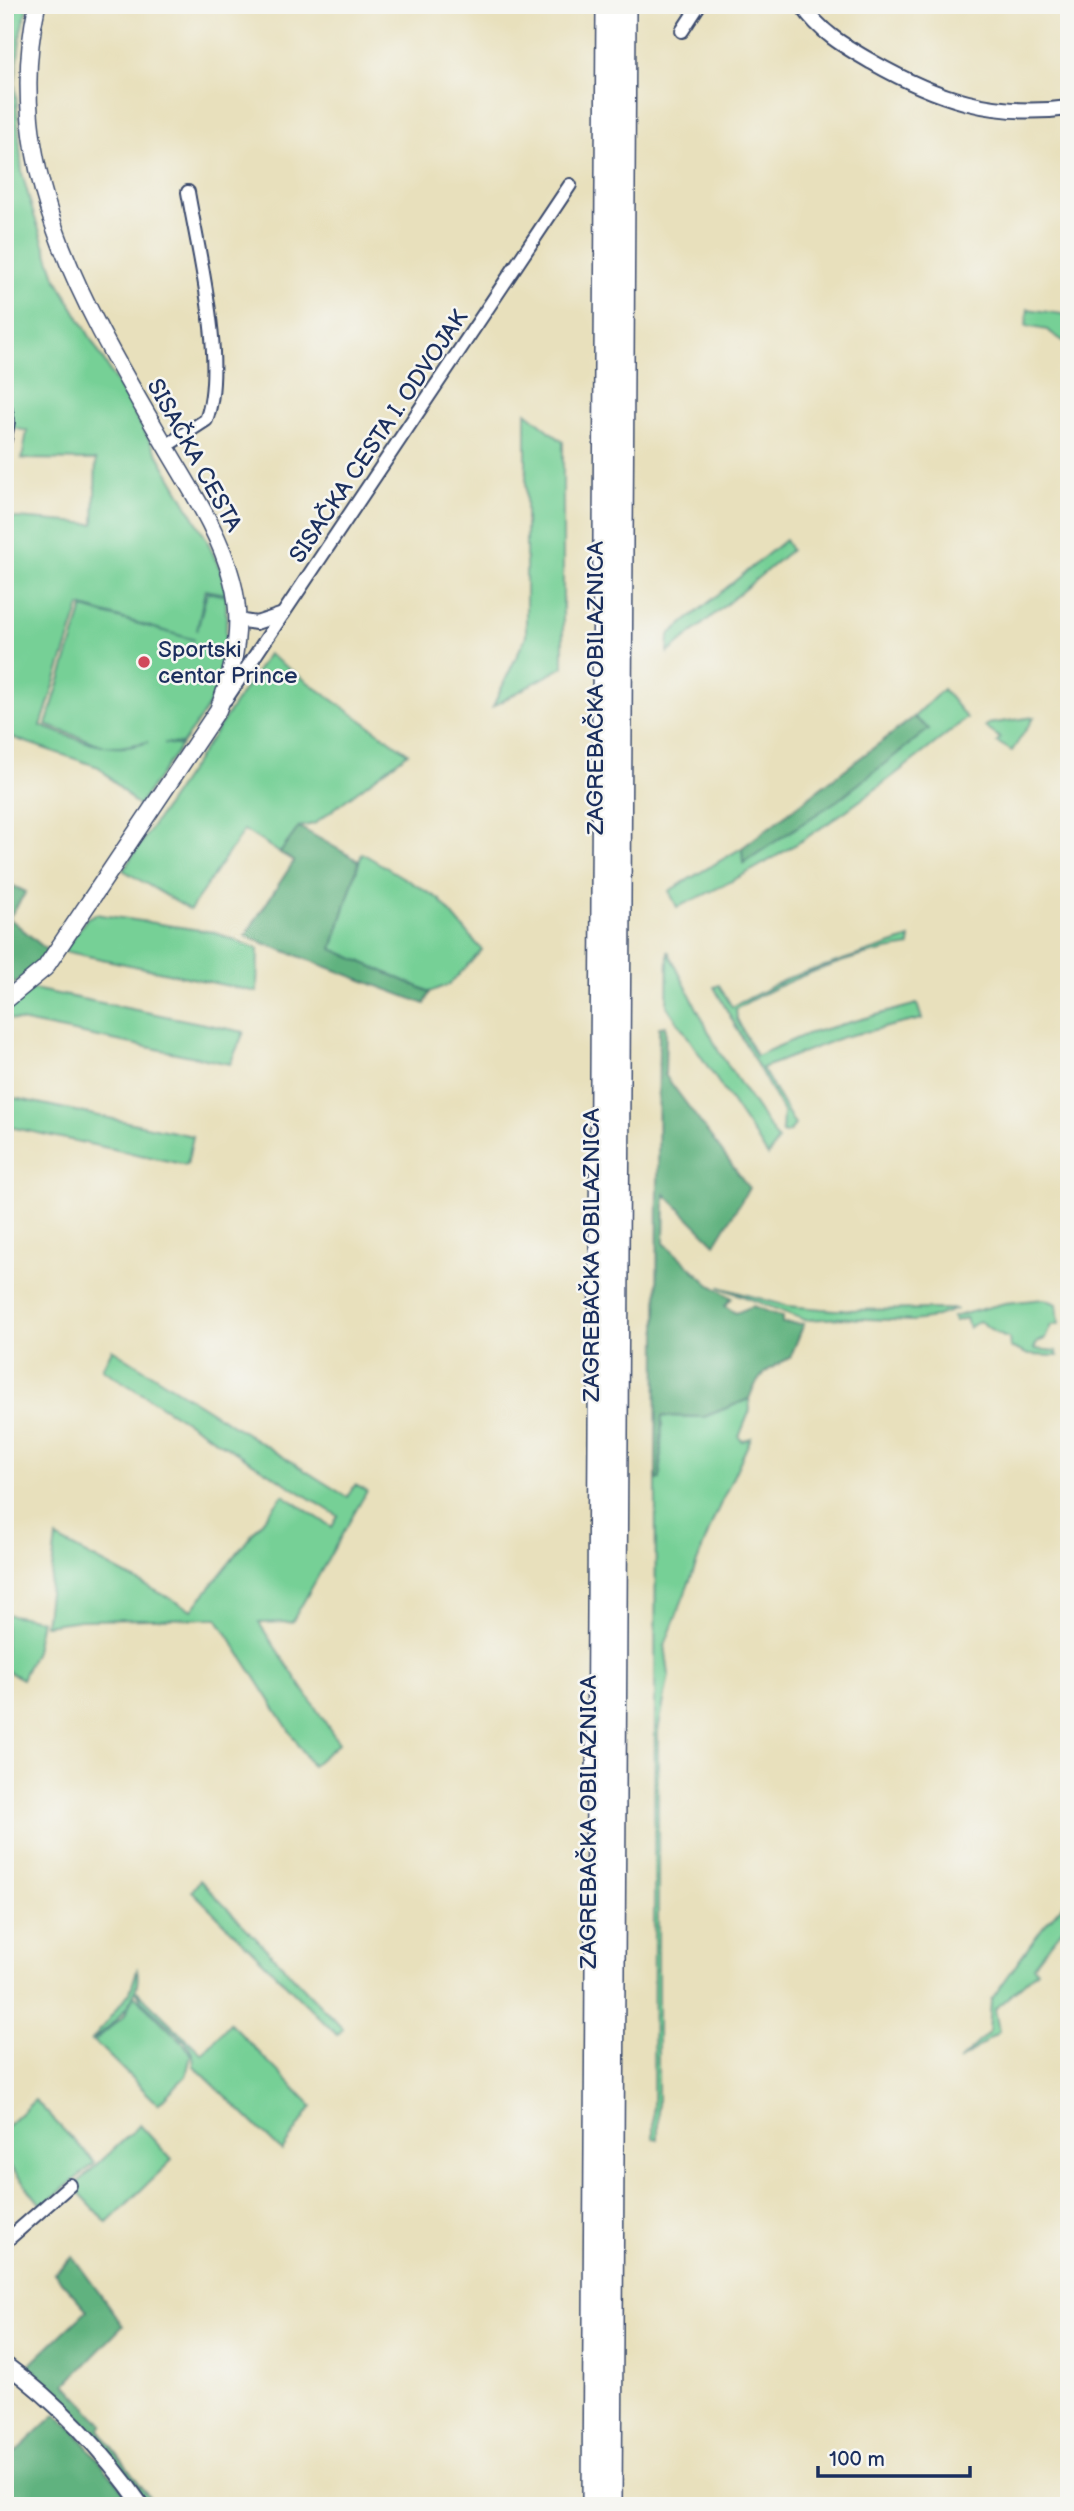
<svg xmlns="http://www.w3.org/2000/svg" width="1074" height="2511" font-family="'Balsamiq Sans',sans-serif">
  <style>
    .green { fill: #76d096; stroke: #48807a; stroke-width: 2; fill-rule: evenodd }
    .forest { fill: #60b27f; stroke: #3e706e; stroke-width: 2 }
    .lines { fill: none; stroke-linecap: round; stroke-linejoin: round }
    .minor-casing { stroke: #3a4a6c; stroke-width: 16 }
    .tertiary-casing { stroke: #3a4a6c; stroke-width: 18 }
    .secondary-casing { stroke: #3a4a6c; stroke-width: 19 }
    .motorway-casing { stroke: #3a4a6c; stroke-width: 24 }
    .minor { stroke: #fff; stroke-width: 12 }
    .tertiary { stroke: #fff; stroke-width: 14 }
    .secondary { stroke: #fff; stroke-width: 16 }
    .motorway { stroke: #fff; stroke-width: 21 }
    .poi-dot { fill: #d1495b; stroke: #f6f6f2; stroke-width: 2.5 }
    .labels { text-anchor: middle; stroke-width: 5; stroke-linejoin: round; paint-order: stroke }
    .street-label { font-size: 23px; fill: #1b2f5e; stroke: #f6f6f2 }
    .poi-label { font-size: 23px; fill: #1b2f5e; stroke: #f6f6f2; text-anchor: start }
  </style>
  <rect width="100%" height="100%" fill="#f6f6f2"/>
  <filter id="ink" filterUnits="userSpaceOnUse"><feTurbulence type="fractalNoise" baseFrequency=".0143" numOctaves="2"/><feDisplacementMap in="SourceGraphic" scale="14" xChannelSelector="R" yChannelSelector="G"/><feConvolveMatrix kernelMatrix="1 2 1 2 8 2 1 2 1" color-interpolation-filters="sRGB"/></filter>
  <filter id="wash" filterUnits="userSpaceOnUse"><feTurbulence type="fractalNoise" baseFrequency=".00686" numOctaves="4" result="noise"/><feDisplacementMap in="SourceGraphic" scale="28" xChannelSelector="R" yChannelSelector="G"/><feGaussianBlur stdDeviation="1.57" result="paint"/><feColorMatrix in="noise" values="0 0 0 0 0 0 0 0 0 0 0 0 0 0 0 0 0 1.4 0 .05"/><feComposite in="paint" operator="in"/></filter>
  <g filter="url(#wash)">
    <rect width="100%" height="100%" fill="#e8e0bc"/>
    <g class="green">
      <path d="M5,5H28L21,30L15,84L22,173L33,212L55,276L207,540L221,571L226,594L205,590L197,631L207,592L226,596C227,630 227,672 210,703C202,717 191,731 182,744L164,743L181,746L138,806L99,767L5,735V517L94,524L96,460L22,459L27,431L5,426ZM80,606L195,640L83,608L46,725L104,746L120,747L148,742C110,756 78,739 41,726Z"/>
      <path d="M1028,309L1069,315V345L1047,330L1026,326Z"/>
      <path d="M526,412L563,442V667L493,706L526,636Z"/>
      <path d="M785,540L791,550L668,653L669,635Z"/>
      <path d="M268,654L408,753L314,824L299,827L280,853L244,830L190,910L123,870Z"/>
      <path d="M943,689L967,718C876,791 786,861 677,907L669,891L742,848L744,863L928,729L914,717Z"/>
      <path d="M1034,717L1012,751L997,742L1000,738L985,727L988,724Z"/>
      <path d="M362,853L439,899L482,950L450,984L430,992L332,949Z"/>
      <path d="M95,914L213,932L258,949L257,992L64,951L87,918Z"/>
      <path d="M910,938V946C852,954 785,979 736,1009L737,1019L756,1056L807,1034L917,1004L922,1019L843,1037L762,1068L795,1125L789,1132L782,1133L783,1112L714,987L719,985L732,1007L788,978Z"/>
      <path d="M668,951L719,1052L778,1140L768,1156L667,1006Z"/>
      <path d="M33,989L244,1032L230,1064L5,1018V1011Z"/>
      <path d="M5,1096L193,1136L187,1165L5,1126Z"/>
      <path d="M719,1287L787,1306L835,1310L957,1309L928,1319L913,1321L844,1318L805,1320Z"/>
      <path d="M1044,1299L1057,1304L1059,1324L1051,1325L1045,1339L1037,1342L1034,1349L1056,1351L1058,1356L1029,1355L1010,1347L1009,1338C998,1337 989,1327 979,1321L969,1328L966,1318L955,1321L952,1317L1005,1303Z"/>
      <path d="M112,1349L347,1497L355,1485L367,1491L292,1622L259,1623L339,1743L312,1766L217,1618L80,1620L45,1625L56,1538L192,1610L283,1495L332,1527L338,1516L102,1369Z"/>
      <path d="M749,1399L750,1410L739,1437L742,1441L751,1438L715,1516L665,1645L669,1675L658,1731V2139L653,2138L656,1480L660,1479L662,1416L704,1417Z"/>
      <path d="M5,1614L41,1620L35,1651L22,1679L5,1670Z"/>
      <path d="M200,1880L343,2029L337,2035L192,1891Z"/>
      <path d="M1069,1898V1921L1033,1966L1037,1971L995,2009L999,2032L959,2061L989,2032L991,2000L1043,1927Z"/>
      <path d="M137,1970C143,1998 112,2026 91,2041L130,1992Z"/>
      <path d="M137,1991L202,2054L230,2023L312,2106L282,2151L194,2066L193,2055L186,2042L141,2000Z"/>
      <path d="M134,1995L185,2045L191,2055L186,2076L158,2104L94,2041L124,2016Z"/>
      <path d="M35,2100L95,2163L42,2206L5,2160V2128Z"/>
      <path d="M140,2125L172,2160L107,2223L73,2187Z"/>
    </g>
    <g class="forest">
      <path d="M914,717L929,729L838,800L743,863L742,848Z"/>
      <path d="M299,827L359,861L332,949L430,992L425,1004L245,936L294,861L280,853Z"/>
      <path d="M5,882L26,892L9,918L48,951L34,969L5,990Z"/>
      <path d="M666,1026L665,1075L749,1188L715,1244L665,1194L664,1243L709,1284L732,1298L725,1306L736,1313L753,1306L782,1317V1323L804,1324L790,1358C768,1368 757,1376 749,1399L704,1417L662,1416L660,1479L656,1480L659,1027Z"/>
      <path d="M73,2257L123,2326L66,2384L103,2425L99,2429L156,2506H149L83,2423L24,2370L87,2310L54,2273Z"/>
      <path d="M56,2414L74,2430L131,2499L115,2506L102,2500L99,2506H5V2462Z"/>
    </g>
  </g>
  <g filter="url(#ink)">
    <g class="lines">
      <defs>
        <g id="minor">
          <path d="M682,31L699,5"/>
          <path d="M5,406L8,421L5,440"/>
          <path d="M166,446L206,420C227,365 198,251 188,192"/>
          <path d="M237,620L256,623L283,614"/>
          <path d="M226,699L570,185"/>
          <path d="M5,2242L70,2185"/>
        </g>
        <g id="tertiary">
          <path d="M802,5C821,33 844,46 872,62C937,99 994,118 1069,108"/>
          <path d="M5,2364C60,2404 103,2450 142,2506"/>
        </g>
        <path id="secondary" d="M5,1001L45,968L218,710C234,670 244,623 232,580C220,534 193,493 169,452C89,314 0,174 37,5"/>
        <g id="motorway">
          <path d="M593,2506L607,5"/>
          <path d="M611,2506L625,5"/>
        </g>
      </defs>
      <use href="#minor" class="minor-casing"/>
      <use href="#tertiary" class="tertiary-casing"/>
      <use href="#secondary" class="secondary-casing"/>
      <use href="#motorway" class="motorway-casing"/>
      <use href="#minor" class="minor"/>
      <use href="#tertiary" class="tertiary"/>
      <use href="#secondary" class="secondary"/>
      <use href="#motorway" class="motorway"/>
    </g>
  </g>
  <circle class="poi-dot" cx="144" cy="662" r="7"/>
  <g class="labels">
    <g class="street-label">
      <text transform="translate(378 436) rotate(-56)" y="8">SISAČKA CESTA I. ODVOJAK</text>
      <text transform="translate(195 455) rotate(61)" y="8">SISAČKA CESTA</text>
      <text transform="translate(595 688) rotate(-90)" y="8">ZAGREBAČKA OBILAZNICA</text>
      <text transform="translate(591 1255) rotate(-90)" y="8">ZAGREBAČKA OBILAZNICA</text>
      <text transform="translate(588 1822) rotate(-90)" y="8">ZAGREBAČKA OBILAZNICA</text>
    </g>
    <g class="poi-label">
      <text x="158" y="657">Sportski<tspan x="158" dy="26">centar Prince</tspan></text>
    </g>
  </g>
  <rect width="1074" height="2511" fill="none" stroke="#f6f6f2" stroke-width="28"/>
  <path d="M818 2466v10h152v-10" fill="none" stroke="#1b2f5e" stroke-width="3.5"/>
  <text x="829" y="2466" font-size="21" fill="#1b2f5e" stroke="#f6f6f2" stroke-width="5" paint-order="stroke">100 m</text>
</svg>
